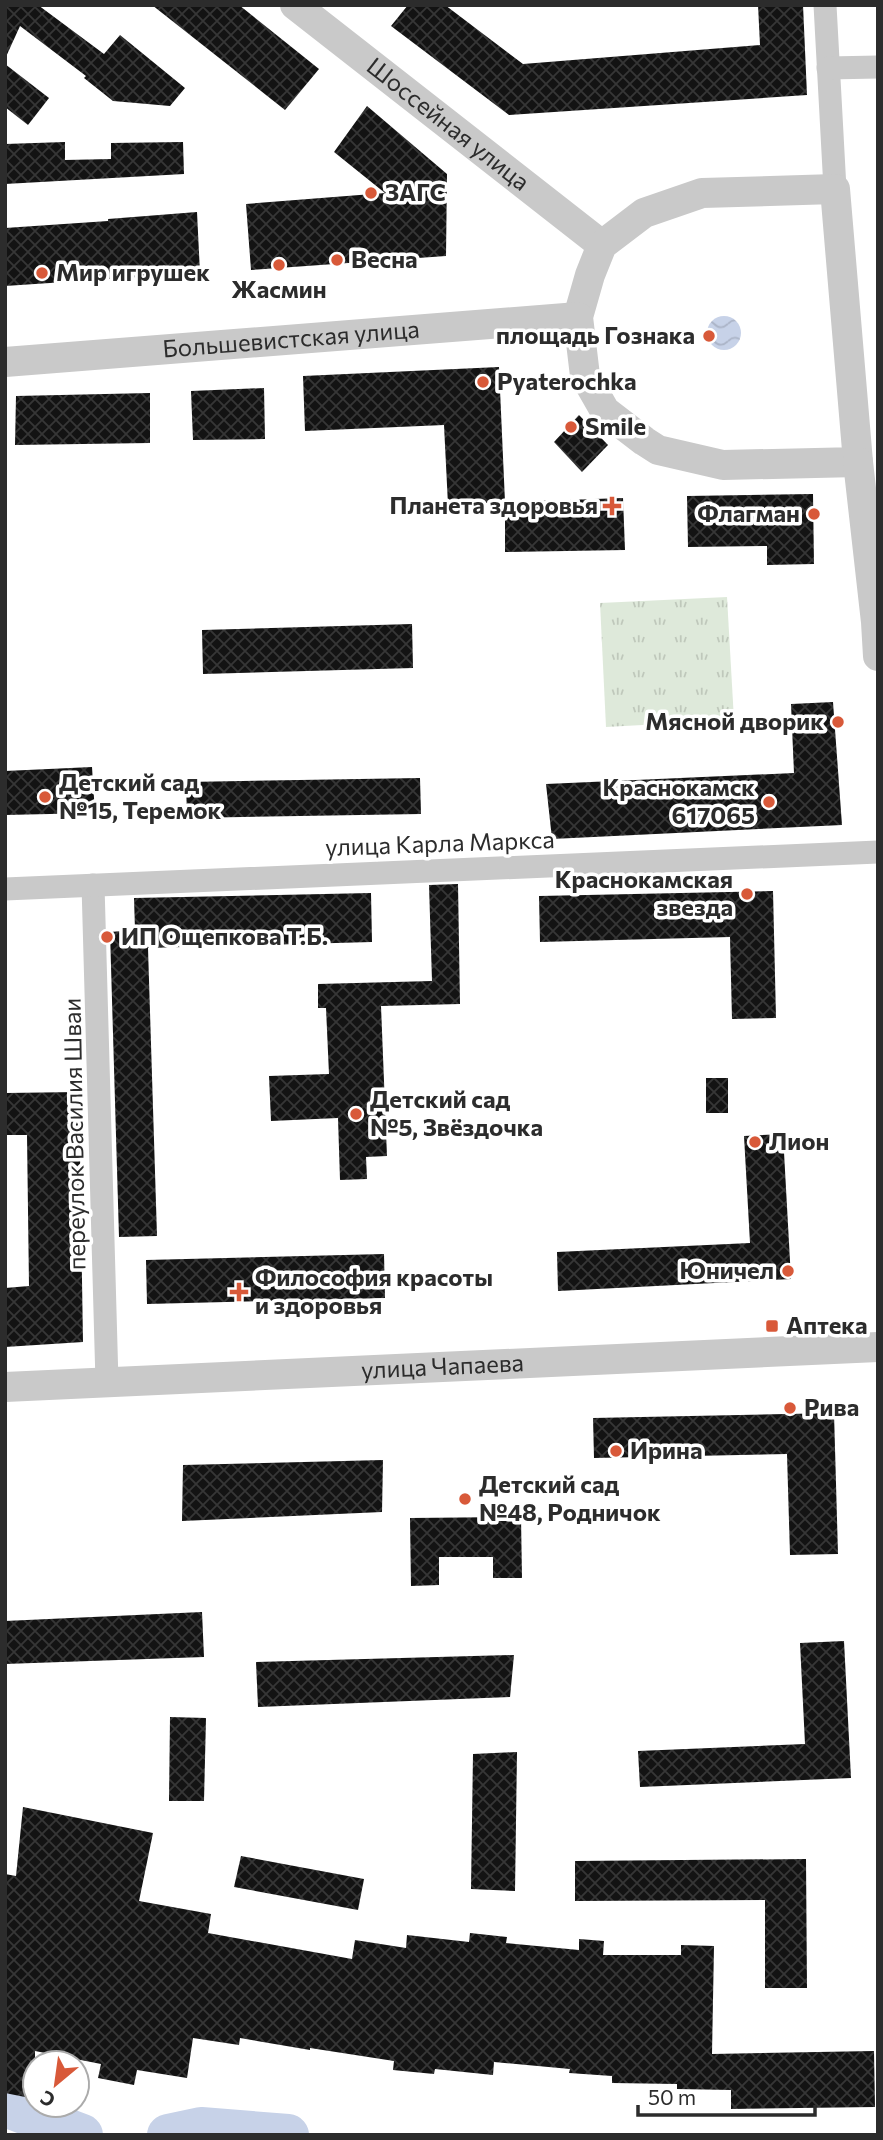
<svg xmlns="http://www.w3.org/2000/svg" width="883" height="2140" font-family="Commissioner,sans-serif">
  <style>
    .park { fill: url(#park-tufts) }
    .water { fill: url(#water-waves) }
    .lines { fill: none; stroke-linecap: round; stroke-linejoin: round }
    .river { stroke: #c7d2e8; stroke-width: 42 }
    .building { fill: url(#building-cross-hatch) }
    .minor { stroke: #c9c9c9; stroke-width: 23 }
    .tertiary { stroke: #c9c9c9; stroke-width: 30 }
    .poi-dot { fill: #d85939; stroke: #fff; stroke-width: 2.5 }
    .labels { text-anchor: middle; stroke-width: 7; stroke-linejoin: round; paint-order: stroke }
    .street-label { font-size: 24px; fill: #2c2c2c; stroke: #fff }
    .poi-label { font-size: 24px; font-weight: bold; fill: #2c2c2c; stroke: #fff; text-anchor: start }
  </style>
  <defs>
    <pattern id="park-tufts" width="24" height="20" patternUnits="userSpaceOnUse" patternTransform="scale(1.75)"><rect width="24" height="20" fill="#dee9da"/><path d="M3 7l-1-3M5 7V3M7 7l1-3M15 17l-1-3M17 17v-4M19 17l1-3" fill="none" stroke="#bfc8bb"/></pattern>
    <pattern id="water-waves" width="16" height="10" patternUnits="userSpaceOnUse" patternTransform="scale(1.75)"><rect width="16" height="10" fill="#c7d2e8"/><path d="M0 5q4-4 8 0t8 0" fill="none" stroke="#abb4c7"/></pattern>
    <pattern id="building-cross-hatch" width="8" height="8" patternUnits="userSpaceOnUse" patternTransform="scale(1.75)"><rect width="8" height="8" fill="#131313"/><path d="M0 0l8 8M0 8l8-8" fill="none" stroke="#363636"/></pattern>
  </defs>
  <rect width="100%" height="100%" fill="#fff"/>
  <path class="park" d="M727,597L734,720L606,727L600,603Z"/>
  <circle class="water" cx="724" cy="333" r="17"/>
  <g class="lines">
    <g class="river">
      <path d="M5,2106L82,2135"/>
      <path d="M168,2135L201,2128L288,2135"/>
    </g>
  </g>
  <g class="building">
    <path d="M5,5H38L104,54L120,35L185,88L170,106L113,101L84,78L86,76L20,26L5,59Z"/>
    <path d="M152,5H239L319,69L285,110Z"/>
    <path d="M408,5H445L523,64L760,45L758,5H803L807,95L509,115L391,26Z"/>
    <path d="M5,64L49,98L28,125L5,107Z"/>
    <path d="M367,106L447,174L446,256L251,270L246,204L385,193L334,152Z"/>
    <path d="M65,142V160L111,159V143L183,142L184,174L5,184V144Z"/>
    <path d="M197,212L200,273L5,286V228L108,221V219Z"/>
    <path d="M499,367L505,502L448,505L444,425L305,431L303,376Z"/>
    <path d="M264,388L265,439L193,440L191,391Z"/>
    <path d="M150,393V443L15,445L16,396Z"/>
    <path d="M579,415L608,445L582,472L554,442Z"/>
    <path d="M813,494L814,564L767,565V546L688,547L687,496Z"/>
    <path d="M623,498L625,550L505,552V502Z"/>
    <path d="M412,624L413,668L203,674L202,630Z"/>
    <path d="M833,702L842,825L552,839L546,784L794,773L791,704Z"/>
    <path d="M92,767L95,813L5,815V771Z"/>
    <path d="M420,778L421,814L187,818L186,782Z"/>
    <path d="M458,884L460,1004L381,1006L387,1156L366,1157L367,1179L340,1180L338,1118L271,1121L269,1076L329,1074L326,1008H318V984L432,981L429,885Z"/>
    <path d="M773,891L776,1018L732,1019L730,937L540,942L539,896Z"/>
    <path d="M371,893L372,942L148,948L157,1236L119,1237L110,932L135,930L134,898Z"/>
    <rect x="706" y="1078" width="22" height="35"/>
    <path d="M79,1092L83,1342L5,1347V1288L29,1286L27,1135H6V1093Z"/>
    <path d="M783,1134L791,1279L558,1291L557,1252L750,1243L744,1136Z"/>
    <path d="M384,1254L385,1298L147,1304L146,1260Z"/>
    <path d="M834,1413L838,1554L790,1555L787,1454L594,1458L593,1418Z"/>
    <path d="M383,1460L382,1512L182,1521L183,1465Z"/>
    <path d="M521,1517L522,1578H493V1557H439V1585L411,1586L410,1518Z"/>
    <path d="M202,1612L204,1657L5,1664V1621Z"/>
    <path d="M844,1641L851,1778L640,1787L638,1751L805,1744L800,1643Z"/>
    <path d="M514,1655L510,1697L258,1707L256,1662Z"/>
    <path d="M170,1717L206,1718L204,1801H169Z"/>
    <path d="M517,1752L515,1891L471,1889L473,1754Z"/>
    <path d="M23,1807L153,1833L139,1901L211,1914L208,1933L352,1959L355,1940L406,1948L407,1935L469,1942L470,1933L507,1937L506,1943L579,1950V1939L604,1941L603,1955H681V1945L714,1946L712,2054L874,2051L875,2107L731,2109V2090L677,2089V2084L612,2083V2076L569,2073L570,2069L494,2062L493,2075L435,2069L434,2074L393,2070L394,2061L310,2048V2050L240,2038L239,2045L193,2038L187,2078L137,2070L134,2085L98,2078L101,2064L35,2051V2099L5,2093V1874L16,1876Z"/>
    <path d="M241,1856L364,1879L358,1910L234,1887Z"/>
    <path d="M806,1859L807,1988H765V1900L575,1901V1861Z"/>
  </g>
  <g class="lines">
    <g class="minor">
      <path d="M825,5L835,189"/>
      <path d="M828,68L878,67"/>
      <path d="M93,885L107,1382"/>
      <path d="M5,889L878,852"/>
    </g>
    <g class="tertiary">
      <path id="s1" d="M295,5L602,245"/>
      <path d="M835,189L858,462L723,465L658,450L644,441L605,411L585,376L578,317L590,275L602,245L644,213L702,193Z"/>
      <path id="s2" d="M5,362L578,317"/>
      <path d="M858,462L876,622L878,656"/>
      <path id="s3" d="M5,1387L878,1347"/>
    </g>
  </g>
  <g class="poi-dot">
    <circle cx="371" cy="193" r="7"/>
    <circle cx="337" cy="260" r="7"/>
    <circle cx="279" cy="265" r="7"/>
    <circle cx="42" cy="273" r="7"/>
    <circle cx="709" cy="336" r="7"/>
    <circle cx="483" cy="382" r="7"/>
    <circle cx="571" cy="427" r="7"/>
    <path d="M608.5 495.5h7v7h7v7h-7v7h-7v-7h-7v-7h7z"/>
    <circle cx="814" cy="514" r="7"/>
    <circle cx="838" cy="722" r="7"/>
    <circle cx="45" cy="797" r="7"/>
    <circle cx="769" cy="802" r="7"/>
    <circle cx="747" cy="894" r="7"/>
    <circle cx="107" cy="937" r="7"/>
    <circle cx="356" cy="1114" r="7"/>
    <circle cx="755" cy="1142" r="7"/>
    <circle cx="788" cy="1271" r="7"/>
    <path d="M235.5 1281.5h7v7h7v7h-7v7h-7v-7h-7v-7h7z"/>
    <rect x="765" y="1319" width="14" height="14" rx="3.5"/>
    <circle cx="790" cy="1408" r="7"/>
    <circle cx="616" cy="1451" r="7"/>
    <circle cx="465" cy="1499" r="7"/>
  </g>
  <g class="labels">
    <g class="street-label">
      <text dy="8" stroke="none"><textPath href="#s1" startOffset="194">Шоссейная улица</textPath></text>
      <text dy="8" stroke="none"><textPath href="#s2" startOffset="287">Большевистская улица</textPath></text>
      <text transform="translate(440 844) rotate(-2)" y="8">улица Карла Маркса</text>
      <text transform="translate(75 1134) rotate(-91)" y="8">переулок Василия Шваи</text>
      <text dy="8" stroke="none"><textPath href="#s3" startOffset="438">улица Чапаева</textPath></text>
    </g>
    <g class="poi-label">
      <text x="385" y="201">ЗАГС</text>
      <text x="351" y="268">Весна</text>
      <text x="56" y="281">Мир игрушек</text>
      <text x="279" y="298" text-anchor="middle">Жасмин</text>
      <text x="695" y="344" text-anchor="end">площадь Гознака</text>
      <text x="497" y="390">Pyaterochka</text>
      <text x="585" y="435">Smile</text>
      <text x="598" y="514" text-anchor="end">Планета здоровья</text>
      <text x="800" y="522" text-anchor="end">Флагман</text>
      <text x="824" y="730" text-anchor="end">Мясной дворик</text>
      <text x="59" y="791">Детский сад<tspan x="59" dy="28">№15, Теремок</tspan></text>
      <text x="755" y="796" text-anchor="end">Краснокамск<tspan x="755" dy="28">617065</tspan></text>
      <text x="733" y="888" text-anchor="end">Краснокамская<tspan x="733" dy="28">звезда</tspan></text>
      <text x="121" y="945">ИП Ощепкова Т.Б.</text>
      <text x="370" y="1108">Детский сад<tspan x="370" dy="28">№5, Звёздочка</tspan></text>
      <text x="769" y="1150">Лион</text>
      <text x="774" y="1279" text-anchor="end">Юничел</text>
      <text x="255" y="1286">Философия красоты<tspan x="255" dy="28">и здоровья</tspan></text>
      <text x="786" y="1334">Аптека</text>
      <text x="804" y="1416">Рива</text>
      <text x="630" y="1459">Ирина</text>
      <text x="479" y="1493">Детский сад<tspan x="479" dy="28">№48, Родничок</tspan></text>
    </g>
  </g>
  <rect width="883" height="2140" fill="none" stroke="#2c2c2c" stroke-width="14"/>
  <g transform="translate(56 2084) rotate(209)"><circle r="33" fill="#ffffff" stroke="#ababab" stroke-width="2"/>
  <path d="M0-5L12 26L0 18L-12 26Z" fill="#d85939"/>
  <text y="-10" font-size="19" font-weight="bold" text-anchor="middle" fill="#2c2c2c">С</text>
  </g>
  <path d="M638 2105v10h177v-10" fill="none" stroke="#2c2c2c" stroke-width="3.5"/>
  <text x="648" y="2105" font-size="21" fill="#2c2c2c" stroke="#ffffff" stroke-width="5" paint-order="stroke">50 m</text>
</svg>
